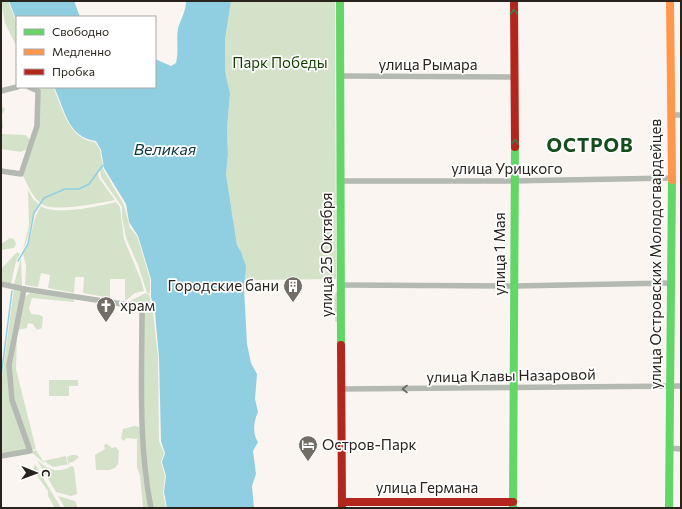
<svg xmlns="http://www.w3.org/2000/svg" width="682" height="509" font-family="Commissioner,sans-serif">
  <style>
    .green { fill: #d4e2ca }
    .water { fill: #90cfe2 }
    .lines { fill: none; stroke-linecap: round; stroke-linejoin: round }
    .stream { stroke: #90cfe2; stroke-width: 1.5 }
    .street { stroke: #b4b9b2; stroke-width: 5.5 }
    .fast { stroke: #63d668; stroke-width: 8 }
    .slow { stroke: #ff974d; stroke-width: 8 }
    .jam { stroke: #b3261e; stroke-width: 8 }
    .oneway { stroke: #467d42 }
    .oneway2 { stroke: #676760 }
    .labels { text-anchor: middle; stroke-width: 3.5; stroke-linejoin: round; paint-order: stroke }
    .park-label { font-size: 15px; fill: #133e00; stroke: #fff }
    .street-label { font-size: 15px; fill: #28241d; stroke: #fff }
    .poi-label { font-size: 15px; fill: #28241d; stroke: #fff; text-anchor: start }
    .water-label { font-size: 16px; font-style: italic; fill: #0a3642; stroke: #fff }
    .district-label { font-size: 19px; font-weight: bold; letter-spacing: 1px; fill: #144d1b; stroke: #fff }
  </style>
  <rect width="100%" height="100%" fill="#faf5f0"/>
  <g class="green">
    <path d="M1,1H8L17,24V47L5,23Z"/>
    <path d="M231,1H335L336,279L244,280C246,266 244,256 237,245L226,174L228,155L227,129L230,93L225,71V40Z"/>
    <path d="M33,87H53C63,109 68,139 95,142L100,150L103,169L124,205L130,228L137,236L150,279V294L147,293L138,265L126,238L122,217V207L101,177L100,170L98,172L99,178L115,200C100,203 56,212 43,205C32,198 28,185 22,174L38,126L39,91Z"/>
    <path d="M1,95L2,107L5,109L2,115L3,127L1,132Z"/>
    <path d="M1,134L26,135L30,140L27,149L21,152L1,149Z"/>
    <path d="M28,190L33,199L39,204C29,218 31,235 23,250L29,225Z"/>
    <path d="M116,202L120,207L124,239L141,280L144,291L135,293L125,301V279H110V298L83,293L84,277H75L74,293L48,288L50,275L41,273L38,287L25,285L26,265L23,254C33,239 31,220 41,206C53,216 101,206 116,202Z"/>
    <path d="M10,238L14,239L16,244L14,248L1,250V244Z"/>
    <path d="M17,252L20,254L16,261L11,284L1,281V269Z"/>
    <path d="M21,258L22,286L14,284Z"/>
    <path d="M14,288L22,290L8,364L11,400L28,450L1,455V386Z"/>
    <path d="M337,291L338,321L336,322L335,321L334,296Z"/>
    <path d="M30,293L73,299L74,301V302L32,298L29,308L31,314L40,315L43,317L42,328L37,330L33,324L28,323L27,328L18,330L25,297Z"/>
    <path d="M146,293L149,295L153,313L158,357L159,441L164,453L161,462L165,476L163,493L166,508H153C139,443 144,375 143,309L130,303V301Z"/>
    <path d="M17,334L16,369L36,449L30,450L13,399L10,365Z"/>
    <path d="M49,380H78V386H69V396H49Z"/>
    <path d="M134,426L139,427L140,430L143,476L149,508H143L140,476L137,467V439L126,438L124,441L121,438L123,429Z"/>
    <path d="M107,444L112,448L116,447L119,451L118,464L115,468L109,470H96L95,455L105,449L104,445Z"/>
    <path d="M36,450L43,461L66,456L67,463L70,464L53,467L44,461V463L31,452Z"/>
    <path d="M72,455H76L79,457L73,462L68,463L67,457Z"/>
    <path d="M36,458C46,470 58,474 72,466L74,467L77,494L71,496L56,492Z"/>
    <path d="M35,464L61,508H55L48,496V491L33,470Z"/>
    <path d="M58,496L75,501L78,508H65Z"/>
  </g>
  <g class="water">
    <path d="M9,1H74L80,17H17V22Z"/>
    <path d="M186,1H231L225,40V71L230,93L227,129L228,155L226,174L237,245L241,252L246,266L244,288L247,344L251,363L257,374L255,399L258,412C254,420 252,434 258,442L253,451L256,474L252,486L254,508H167L164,492L166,476L162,462L165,453L161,441L159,357L155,313L151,297V279L138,236L129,222L126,204L104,168L101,150L96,141C67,137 65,109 54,87H155V59L171,66L176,63C179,51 176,40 178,28C181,19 186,11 186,1Z"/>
  </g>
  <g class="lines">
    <g class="stream">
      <path d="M18,261L28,244L34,213L44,198L65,189H79L89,184L103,165"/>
      <path d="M1,377L12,291"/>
    </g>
    <g class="street">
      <path d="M341,76L515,77"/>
      <path d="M1,91L17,87"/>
      <path d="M671,115H681"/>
      <path d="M1,171L21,174L37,126L38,91L29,87"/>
      <path d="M341,181H509L672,178"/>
      <path d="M1,284L24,289L136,306L142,309C142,376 138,443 151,508"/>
      <path d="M341,285L514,286L670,283"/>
      <path d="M342,389L681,386"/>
      <path d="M669,448L681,449"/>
      <path d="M1,456L30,451L12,400L9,365L24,289"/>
    </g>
    <g class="fast">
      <path d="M340,1L341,345"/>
      <path d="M513,508L515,147"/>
      <path d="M669,508L672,180"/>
    </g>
    <path class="slow" d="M670,1L672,180"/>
    <g class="jam">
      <path d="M514,1L515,147"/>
      <path d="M341,345L342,508"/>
      <path d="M342,502H513"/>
    </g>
  </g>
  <defs><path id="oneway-chevron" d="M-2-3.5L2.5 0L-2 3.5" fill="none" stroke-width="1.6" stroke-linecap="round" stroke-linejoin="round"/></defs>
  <g class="oneway">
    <use href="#oneway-chevron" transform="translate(514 12) rotate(-91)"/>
    <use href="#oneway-chevron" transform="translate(515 142) rotate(-90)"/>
  </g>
  <use class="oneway2" href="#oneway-chevron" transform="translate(405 389) rotate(180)"/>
  <defs>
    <symbol id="building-pin" viewBox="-11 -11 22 30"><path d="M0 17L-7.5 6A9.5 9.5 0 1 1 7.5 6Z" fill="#726d67" stroke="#fff"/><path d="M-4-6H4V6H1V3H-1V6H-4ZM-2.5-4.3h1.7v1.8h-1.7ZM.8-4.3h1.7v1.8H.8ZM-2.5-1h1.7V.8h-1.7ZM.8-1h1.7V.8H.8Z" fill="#fff"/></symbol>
    <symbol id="church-pin" viewBox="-11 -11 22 30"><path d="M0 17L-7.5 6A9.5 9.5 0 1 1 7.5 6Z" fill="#726d67" stroke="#fff"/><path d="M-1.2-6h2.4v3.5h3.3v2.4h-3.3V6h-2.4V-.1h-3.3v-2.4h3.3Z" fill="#fff"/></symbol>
    <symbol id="hotel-pin" viewBox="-11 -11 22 30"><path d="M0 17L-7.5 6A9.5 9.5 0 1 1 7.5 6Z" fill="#726d67" stroke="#fff"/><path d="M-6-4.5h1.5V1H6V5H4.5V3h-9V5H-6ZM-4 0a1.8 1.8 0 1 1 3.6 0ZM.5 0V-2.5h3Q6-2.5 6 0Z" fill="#fff"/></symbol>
  </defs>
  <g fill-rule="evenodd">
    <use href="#building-pin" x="282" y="275" width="22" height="30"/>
    <use href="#church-pin" x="95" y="295" width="22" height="30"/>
    <use href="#hotel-pin" x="297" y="434" width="22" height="30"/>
  </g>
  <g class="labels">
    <g class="park-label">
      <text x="280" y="68">Парк Победы</text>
    </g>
    <g class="street-label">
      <text x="428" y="70">улица Рымара</text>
      <text x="507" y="174">улица Урицкого</text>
      <text transform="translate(500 254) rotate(-90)" y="5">улица 1 Мая</text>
      <text transform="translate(656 254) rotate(-90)" y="5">улица Островских Молодогвардейцев</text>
      <text transform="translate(327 255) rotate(-90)" y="5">улица 25 Октября</text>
      <text transform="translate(511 376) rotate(-1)" y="5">улица Клавы Назаровой</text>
      <text x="427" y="493">улица Германа</text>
    </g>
    <g class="poi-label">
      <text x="279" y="291" text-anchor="end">Городские бани</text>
      <text x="120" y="311">храм</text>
      <text x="322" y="450">Остров-Парк</text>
    </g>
    <g class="water-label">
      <text x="165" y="155">Великая</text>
    </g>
    <g class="district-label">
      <text x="590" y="152">ОСТРОВ</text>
    </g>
  </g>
  <rect width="682" height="509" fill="none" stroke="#28241d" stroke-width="4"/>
  <rect x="16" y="16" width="140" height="72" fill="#ffffff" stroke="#a9a7a5"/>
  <rect x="24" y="29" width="20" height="6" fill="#63d668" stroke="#a9a7a5"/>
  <text x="52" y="36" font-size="12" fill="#28241d">Свободно</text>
  <rect x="24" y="49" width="20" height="6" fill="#ff974d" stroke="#a9a7a5"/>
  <text x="52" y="56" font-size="12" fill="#28241d">Медленно</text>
  <rect x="24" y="69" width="20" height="6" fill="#b3261e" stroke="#a9a7a5"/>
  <text x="52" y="76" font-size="12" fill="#28241d">Пробка</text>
  <g transform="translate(36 473) rotate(91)" stroke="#ffffff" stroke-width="3" paint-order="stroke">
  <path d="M0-3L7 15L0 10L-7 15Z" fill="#28241d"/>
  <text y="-6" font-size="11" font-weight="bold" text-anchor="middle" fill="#28241d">С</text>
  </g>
</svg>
